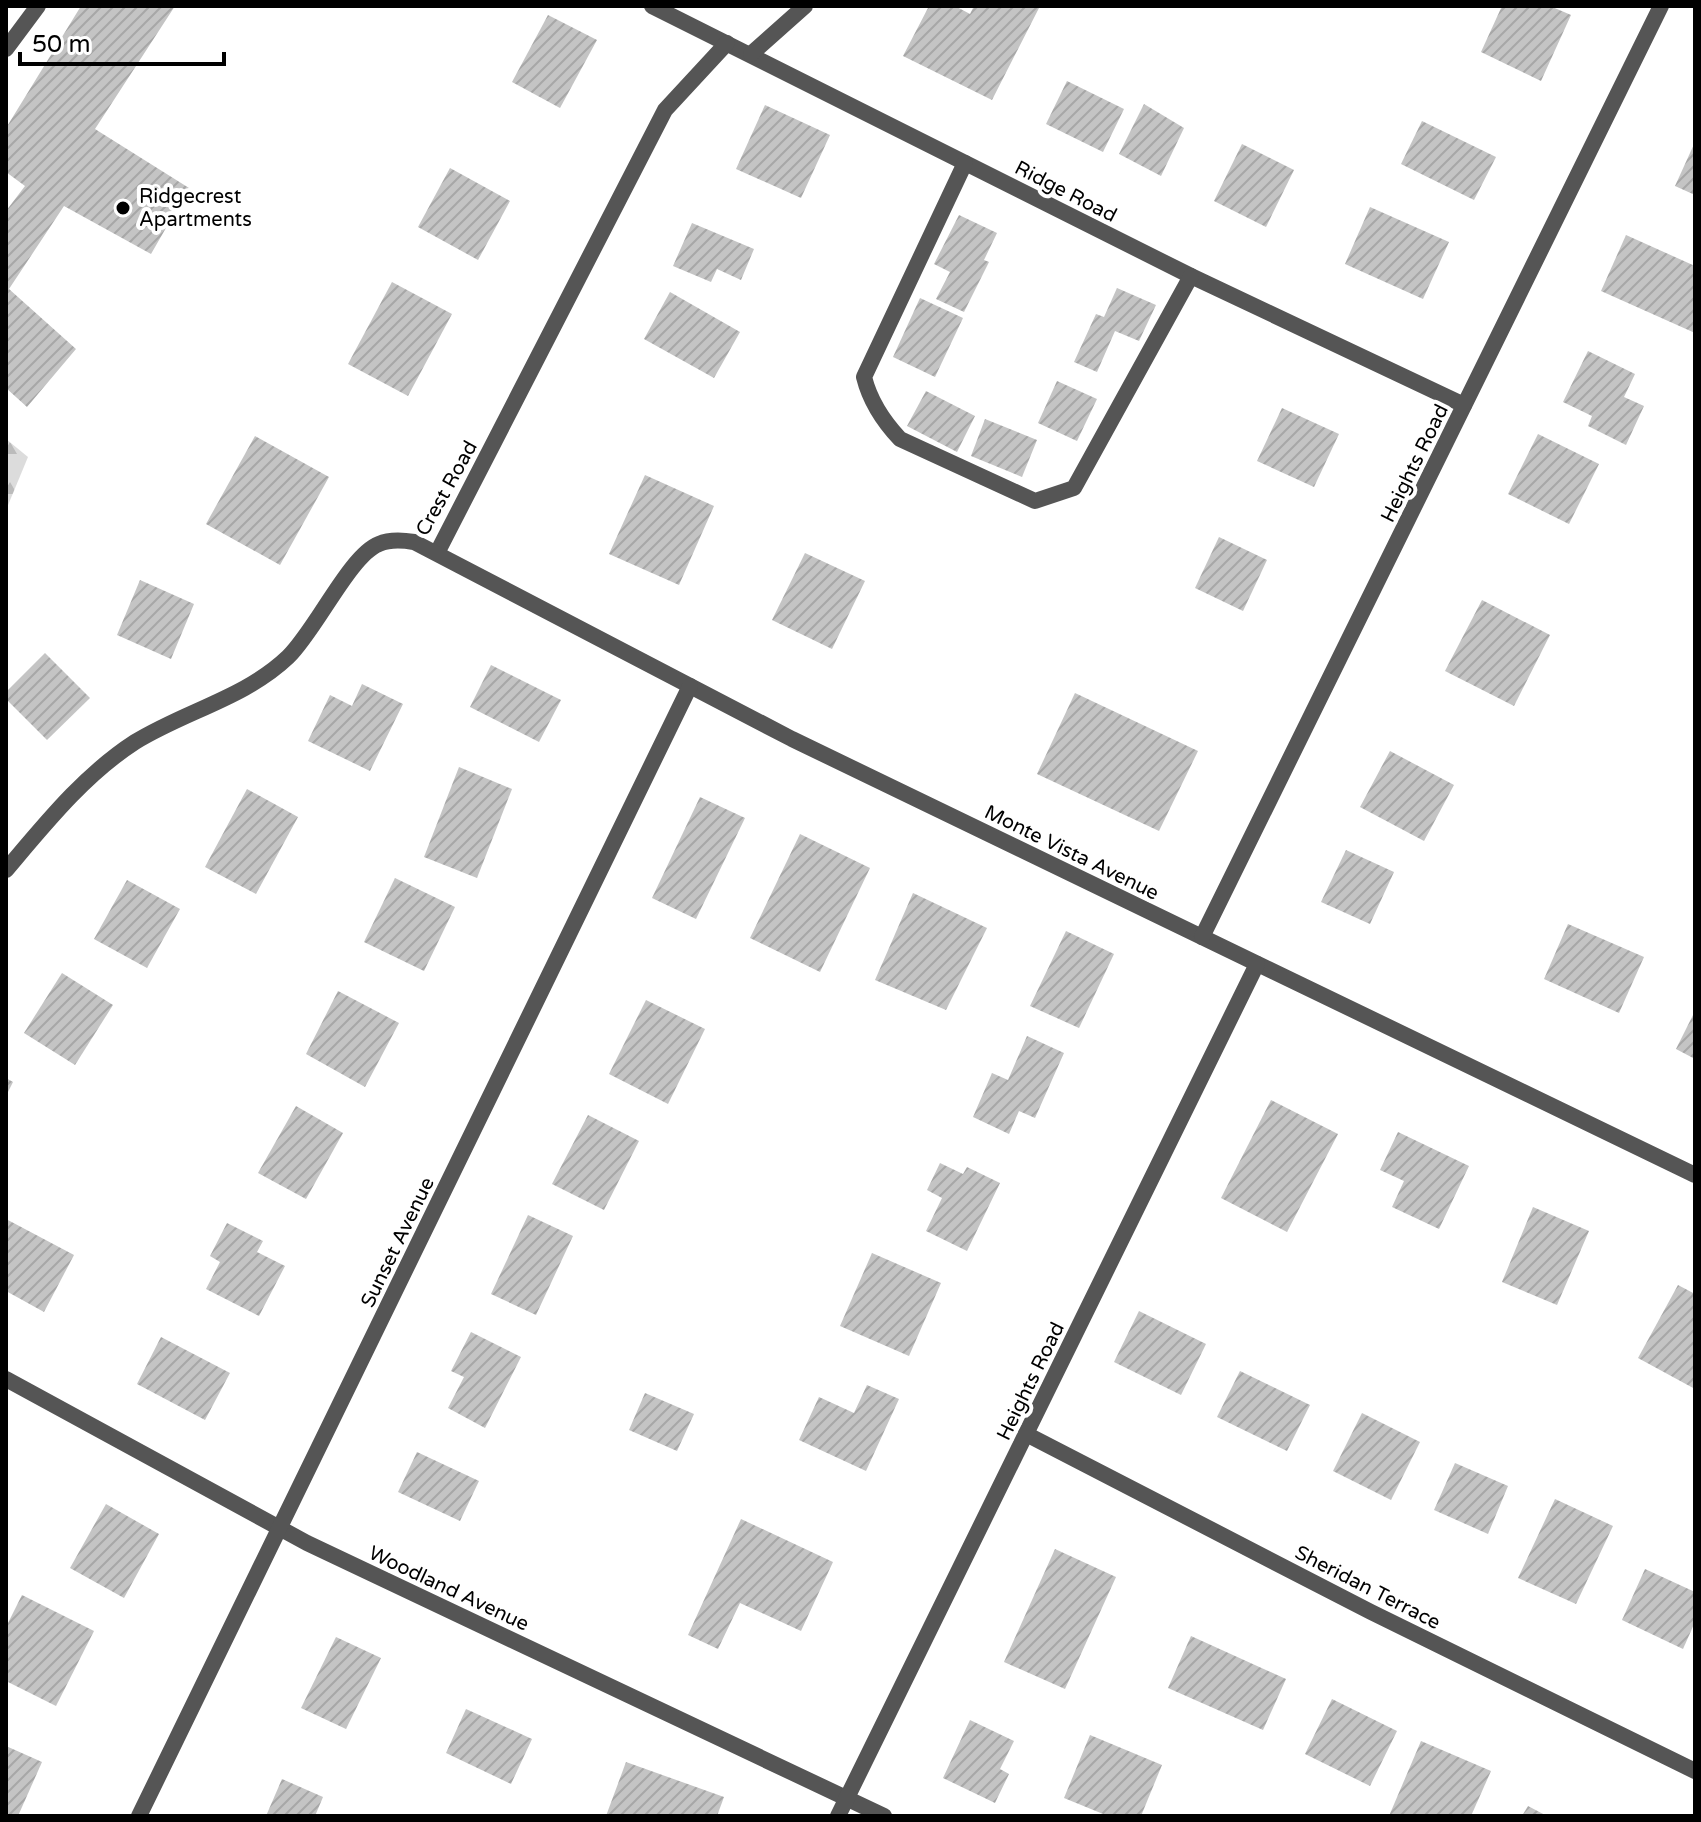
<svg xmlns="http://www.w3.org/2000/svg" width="1701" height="1822" font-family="'Varela Round',sans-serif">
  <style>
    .forest { fill: url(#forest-firs) }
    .building { fill: url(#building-hatch) }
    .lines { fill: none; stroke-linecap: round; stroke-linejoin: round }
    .street { stroke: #555; stroke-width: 16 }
    .poi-dot { fill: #000; stroke: #fff; stroke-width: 3 }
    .labels { text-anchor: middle; stroke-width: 8; stroke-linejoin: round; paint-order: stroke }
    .street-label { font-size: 20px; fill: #000; stroke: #fff }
    .poi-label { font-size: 20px; fill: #000; stroke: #fff; text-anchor: start }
  </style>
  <defs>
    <pattern id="forest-firs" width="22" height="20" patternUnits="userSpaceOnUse" patternTransform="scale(2)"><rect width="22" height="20" fill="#dcdcdc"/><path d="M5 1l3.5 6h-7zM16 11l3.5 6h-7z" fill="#bbb"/></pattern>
    <pattern id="building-hatch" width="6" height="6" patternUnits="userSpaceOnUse" patternTransform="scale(2)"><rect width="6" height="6" fill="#c4c4c4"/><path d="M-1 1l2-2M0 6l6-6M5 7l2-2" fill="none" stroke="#a7a7a7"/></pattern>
  </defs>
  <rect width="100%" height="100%" fill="#fff"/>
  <path class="forest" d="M6,439L28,457L6,510Z"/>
  <g class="building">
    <path d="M81,6H175L95,129L189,188L151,254L64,206L9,289L76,349L27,407L6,388V211L25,186L6,172V128Z"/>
    <path d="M929,6H955L970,14L974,6L1039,8L992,100L903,56Z"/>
    <path d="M1502,6H1550L1571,15L1541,81L1481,52Z"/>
    <path d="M548,15L597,40L560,108L512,82Z"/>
    <path d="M1067,81L1124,109L1103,152L1046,124Z"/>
    <path d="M1144,104L1184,128L1161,176L1119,154Z"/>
    <path d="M765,105L830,135L801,198L736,169Z"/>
    <path d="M1422,121L1496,157L1474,200L1401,164Z"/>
    <path d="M1695,142V195L1675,186Z"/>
    <path d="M1242,144L1294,170L1266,227L1214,201Z"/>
    <path d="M450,168L510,201L478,260L418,227Z"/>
    <path d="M1370,207L1449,242L1423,299L1345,264Z"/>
    <path d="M959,215L997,233L984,260L989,262L964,312L936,299L950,272L934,264Z"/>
    <path d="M692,223L754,249L741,280L717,269L711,282L673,266Z"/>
    <path d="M1626,235L1695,266V333L1601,291Z"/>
    <path d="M392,282L452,314L408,396L348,364Z"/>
    <path d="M1117,288L1156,305L1139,341L1115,331L1097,372L1074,362L1096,314L1104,317Z"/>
    <path d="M670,292L740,332L714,378L644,339Z"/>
    <path d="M920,298L963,318L935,377L893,357Z"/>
    <path d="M1588,351L1635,374L1624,397L1644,406L1626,445L1588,426L1592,416L1563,402Z"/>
    <path d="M1057,381L1097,399L1077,441L1038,423Z"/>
    <path d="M926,391L975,416L957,452L907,426Z"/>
    <path d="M1282,408L1339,434L1314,487L1257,461Z"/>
    <path d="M985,419L1037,440L1022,477L971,456Z"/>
    <path d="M1538,434L1599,464L1569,524L1508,494Z"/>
    <path d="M255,436L329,477L280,565L206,524Z"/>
    <path d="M645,475L714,506L679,585L609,554Z"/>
    <path d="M1219,537L1267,560L1243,611L1195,588Z"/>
    <path d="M805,553L865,581L832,649L772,620Z"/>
    <path d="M140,580L194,604L171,659L117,635Z"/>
    <path d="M1482,600L1550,635L1514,706L1445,671Z"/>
    <path d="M45,653L90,698L47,740L6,699V692Z"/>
    <path d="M491,665L561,700L539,742L470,707Z"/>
    <path d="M362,684L403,704L370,771L308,741L330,695L352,706Z"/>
    <path d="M1075,693L1198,751L1159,831L1037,774Z"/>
    <path d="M1390,751L1454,785L1424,841L1360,807Z"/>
    <path d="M459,767L512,789L477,878L424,857Z"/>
    <path d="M247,789L298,817L256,894L205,867Z"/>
    <path d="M700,797L745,818L696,919L652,898Z"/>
    <path d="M800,834L870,868L820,972L750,938Z"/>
    <path d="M1346,850L1394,872L1370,924L1321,902Z"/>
    <path d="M395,878L455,907L424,971L364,942Z"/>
    <path d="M127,880L180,909L147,968L94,939Z"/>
    <path d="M913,893L987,928L946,1010L875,980Z"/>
    <path d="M1568,924L1644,957L1619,1013L1544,979Z"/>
    <path d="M1066,931L1114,954L1079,1028L1030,1006Z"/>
    <path d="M62,973L113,1005L75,1065L24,1033Z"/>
    <path d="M338,991L399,1023L365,1087L306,1054Z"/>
    <path d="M646,1000L705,1029L668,1104L609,1074Z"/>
    <path d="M1695,1011V1059L1676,1049Z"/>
    <path d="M1027,1036L1064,1053L1035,1118L1019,1111L1009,1134L973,1117L992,1073L1008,1080Z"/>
    <path d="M6,1078L13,1082L6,1096Z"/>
    <path d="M1271,1100L1338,1134L1287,1232L1221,1198Z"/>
    <path d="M296,1106L343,1133L306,1199L258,1173Z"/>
    <path d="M588,1115L639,1141L604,1210L552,1184Z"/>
    <path d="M1398,1132L1469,1166L1439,1229L1392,1207L1404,1181L1380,1170Z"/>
    <path d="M940,1163L963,1174L967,1167L1000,1183L967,1251L926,1231L942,1198L927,1190Z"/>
    <path d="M1533,1207L1589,1231L1557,1305L1502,1282Z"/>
    <path d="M528,1215L573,1236L536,1315L491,1294Z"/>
    <path d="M6,1219L74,1255L44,1312L6,1291Z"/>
    <path d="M227,1223L263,1241L257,1252L285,1266L259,1316L206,1289L220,1262L210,1256Z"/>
    <path d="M872,1253L941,1283L909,1356L840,1326Z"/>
    <path d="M1678,1285L1695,1294V1389L1638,1358Z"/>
    <path d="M1139,1311L1206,1344L1181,1395L1114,1362Z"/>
    <path d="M471,1332L521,1357L485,1428L448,1408L464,1377L451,1371Z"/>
    <path d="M161,1337L230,1373L205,1420L137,1384Z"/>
    <path d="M1240,1371L1310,1405L1287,1451L1217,1417Z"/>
    <path d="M867,1385L899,1399L866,1471L799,1440L819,1397L854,1413Z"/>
    <path d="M645,1393L694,1414L677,1451L629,1430Z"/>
    <path d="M1362,1413L1420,1442L1391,1500L1333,1471Z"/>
    <path d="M417,1452L479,1481L460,1521L398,1492Z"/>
    <path d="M1455,1463L1508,1486L1488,1534L1434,1510Z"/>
    <path d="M1555,1499L1613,1526L1576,1604L1518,1578Z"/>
    <path d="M106,1504L159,1534L124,1598L70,1568Z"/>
    <path d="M741,1519L833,1562L801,1631L740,1603L718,1649L688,1635Z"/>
    <path d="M1055,1549L1116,1577L1065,1689L1004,1662Z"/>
    <path d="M1645,1569L1695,1592V1622L1683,1649L1622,1620Z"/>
    <path d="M22,1595L94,1631L56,1706L6,1681V1627Z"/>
    <path d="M1191,1636L1286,1679L1263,1730L1168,1688Z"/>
    <path d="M336,1637L381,1658L346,1729L301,1708Z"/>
    <path d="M1332,1699L1397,1731L1370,1786L1305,1754Z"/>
    <path d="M466,1709L532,1739L511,1784L446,1753Z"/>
    <path d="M970,1720L1014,1741L1000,1769L1009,1774L995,1803L943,1778Z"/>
    <path d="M1090,1735L1162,1765L1141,1816H1108L1064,1798Z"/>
    <path d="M1421,1741L1491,1771L1471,1816H1389Z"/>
    <path d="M6,1746L42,1762L18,1816H6Z"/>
    <path d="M626,1762L724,1797L717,1816H606Z"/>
    <path d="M282,1779L323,1797L315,1816H266Z"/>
    <path d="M1528,1806L1547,1816H1522Z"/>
  </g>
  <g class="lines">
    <g class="street">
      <path d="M652,6L1191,276L1464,405"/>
      <path d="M6,49L38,6"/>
      <path d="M751,54L805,6"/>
      <path d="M965,163L864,377C870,401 883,421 900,439L1035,501L1074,488L1191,276"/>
      <path d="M437,553L665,110L727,43"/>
      <path d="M6,870C45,824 84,775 135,742C185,711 245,698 288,657C316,630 350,555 379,544C390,539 402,540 414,542L792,739L1695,1175"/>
      <path d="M1202,937L1661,6"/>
      <path d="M6,1379L307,1543L884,1816"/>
      <path d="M1026,1434L1371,1612L1695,1771"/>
      <path d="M139,1816L690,686"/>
      <path d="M838,1816L1257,964"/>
    </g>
  </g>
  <circle class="poi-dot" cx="123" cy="208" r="8"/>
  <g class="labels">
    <g class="street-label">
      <text transform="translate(1066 191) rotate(27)" y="7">Ridge Road</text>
      <text transform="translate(1414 463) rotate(-64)" y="7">Heights Road</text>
      <text transform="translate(446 488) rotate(-61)" y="7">Crest Road</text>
      <text transform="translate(1072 852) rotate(26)" y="7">Monte Vista Avenue</text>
      <text transform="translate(397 1242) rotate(-64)" y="7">Sunset Avenue</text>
      <text transform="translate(1030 1381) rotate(-64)" y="7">Heights Road</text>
      <text transform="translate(1368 1587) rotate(27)" y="7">Sheridan Terrace</text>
      <text transform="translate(449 1588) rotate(25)" y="7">Woodland Avenue</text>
    </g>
    <g class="poi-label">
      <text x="139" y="203">Ridgecrest<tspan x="139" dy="23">Apartments</tspan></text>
    </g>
  </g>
  <rect width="1701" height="1822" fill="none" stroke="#000000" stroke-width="16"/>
  <path d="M20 52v12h204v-12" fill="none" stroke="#000000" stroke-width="4"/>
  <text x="32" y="52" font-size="24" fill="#000000" stroke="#ffffff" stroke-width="6" paint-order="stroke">50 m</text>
</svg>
